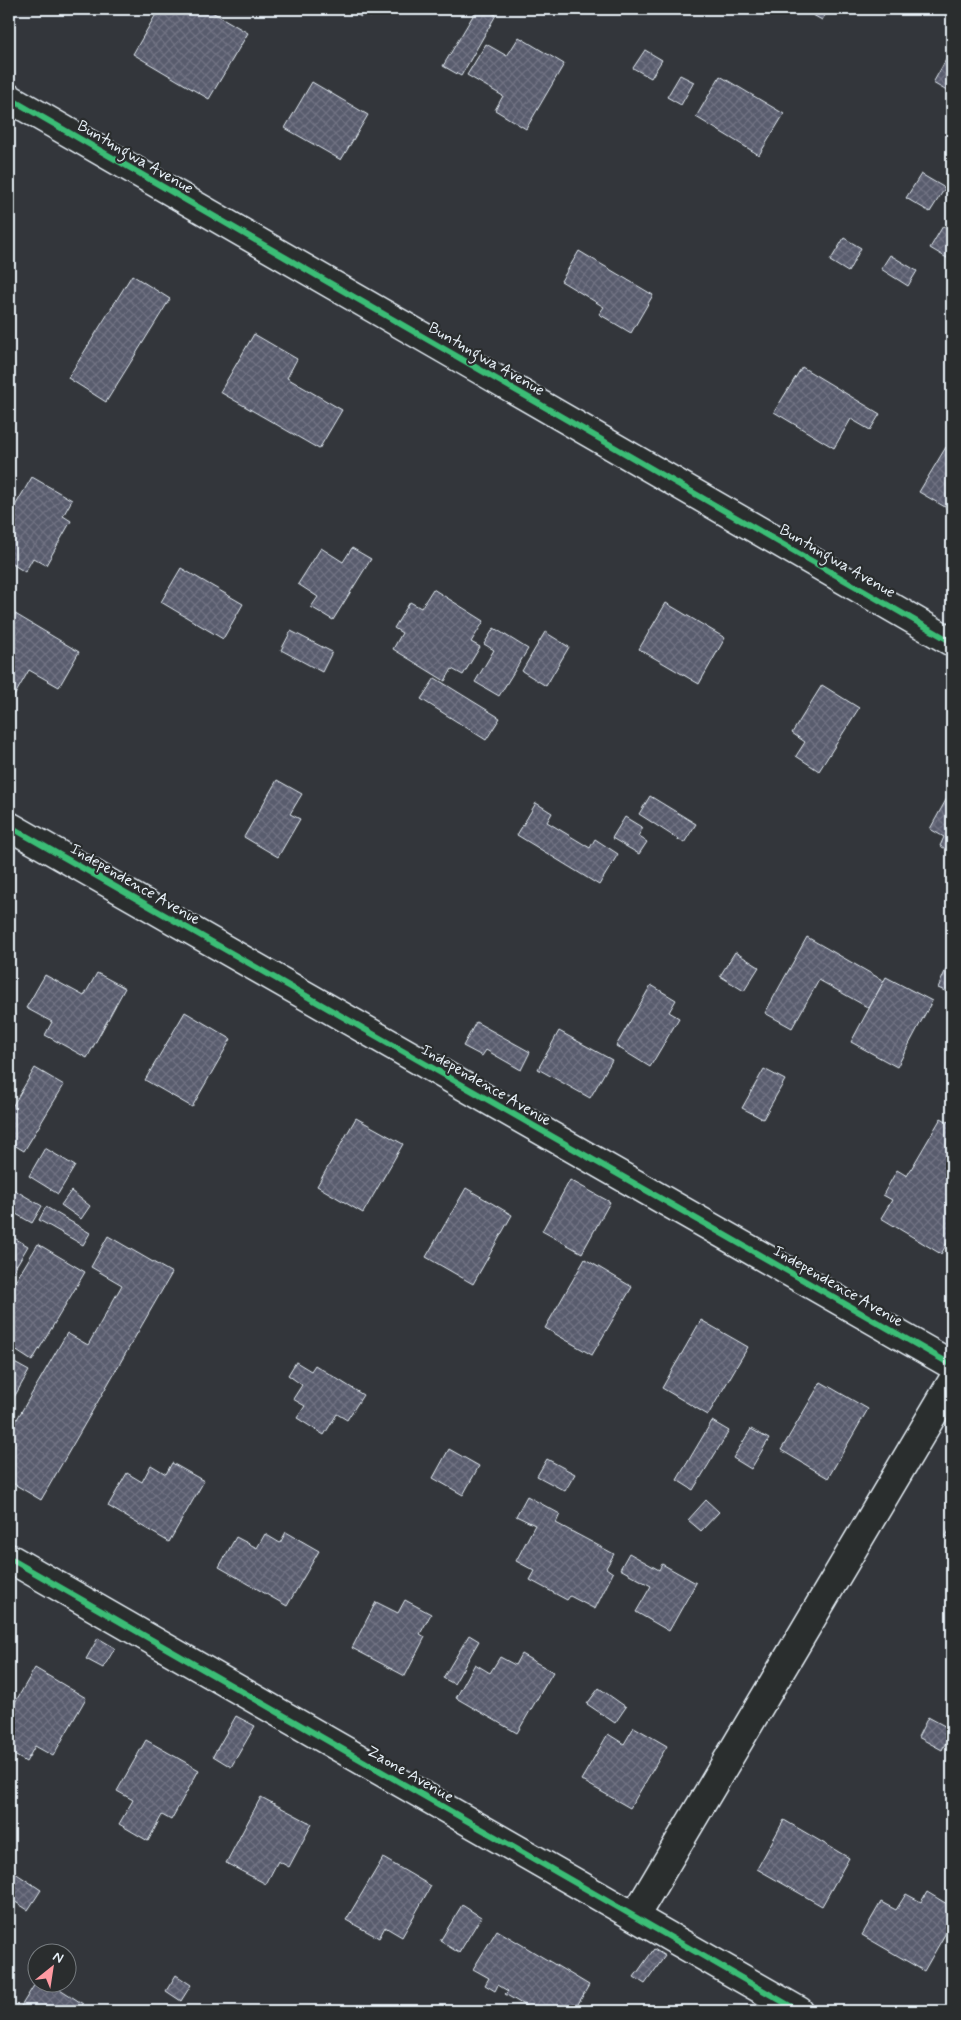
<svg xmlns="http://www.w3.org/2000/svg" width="961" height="2020" font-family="Mynerve,sans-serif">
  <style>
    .building { fill: url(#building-cross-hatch); stroke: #e8f1f8 }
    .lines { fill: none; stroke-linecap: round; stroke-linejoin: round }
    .minor-casing { stroke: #e8f1f8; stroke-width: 31 }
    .minor { stroke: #2a2d2e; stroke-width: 28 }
    .cycleway-casing { stroke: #2a2d2e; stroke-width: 9 }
    .cycleway { stroke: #3abd76; stroke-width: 6 }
    .labels { text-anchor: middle; stroke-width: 4.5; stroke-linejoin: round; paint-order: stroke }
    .street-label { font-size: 16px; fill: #e8f1f8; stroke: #2a2d2e }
  </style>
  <defs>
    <pattern id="building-cross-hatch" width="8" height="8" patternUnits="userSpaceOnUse" patternTransform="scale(1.25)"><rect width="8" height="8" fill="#595b6d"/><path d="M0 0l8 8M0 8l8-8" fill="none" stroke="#717383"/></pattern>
  </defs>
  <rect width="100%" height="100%" fill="#33363b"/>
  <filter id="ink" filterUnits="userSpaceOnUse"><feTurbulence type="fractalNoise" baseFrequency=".02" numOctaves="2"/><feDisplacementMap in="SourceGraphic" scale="10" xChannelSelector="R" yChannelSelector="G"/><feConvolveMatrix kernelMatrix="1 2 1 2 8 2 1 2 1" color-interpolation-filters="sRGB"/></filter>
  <g filter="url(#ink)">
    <g class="building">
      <path d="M159,9H180L184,11L185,9H207L248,33L209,99L133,54Z"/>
      <path d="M348,9H376L371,17L363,13L361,17Z"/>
      <path d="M477,9H485L496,15L461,76L443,66Z"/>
      <path d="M802,9H829L822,20Z"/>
      <path d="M519,37L564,64L526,129L495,110L503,96L467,75L486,44L507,56Z"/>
      <path d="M952,49V94L933,83Z"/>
      <path d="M645,50L662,60L651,78L633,68Z"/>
      <path d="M680,75L694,82L681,105L667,97Z"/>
      <path d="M720,76L784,114L759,155L696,117Z"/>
      <path d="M312,82L368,115L341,160L285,128Z"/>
      <path d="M921,174L945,188L930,212L906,198Z"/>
      <path d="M943,226L952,232V261L930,248Z"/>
      <path d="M844,238L861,248L848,272L830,261Z"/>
      <path d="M579,251L653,295L631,333L599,314L604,307L561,281Z"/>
      <path d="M890,255L917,271L908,286L881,269Z"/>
      <path d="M132,275L170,299L106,402L68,378Z"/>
      <path d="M254,334L297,359L287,378L342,410L319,449L220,392Z"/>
      <path d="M802,367L880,414L870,430L851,419L834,448L774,412Z"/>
      <path d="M946,447L952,451V511L919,492Z"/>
      <path d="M32,477L72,500L63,516L71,521L46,565L33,558L25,572L9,562V516Z"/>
      <path d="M321,548L343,562L352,548L371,559L333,620L311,607L318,597L298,584Z"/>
      <path d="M181,568L243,604L223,639L161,602Z"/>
      <path d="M433,589L484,621L471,642L480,647L463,675L452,669L445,681L393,649L402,633L394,628L410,602L421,608Z"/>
      <path d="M666,603L725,638L699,684L639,649Z"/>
      <path d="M12,612L79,652L59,687L29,670L13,698L9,695V617Z"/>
      <path d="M494,628L528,649L499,696L475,682L494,650L484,644Z"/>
      <path d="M291,631L332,652L322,672L281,650Z"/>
      <path d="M545,632L569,647L546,686L522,671Z"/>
      <path d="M435,678L500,718L486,740L421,699Z"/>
      <path d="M822,685L859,708L819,771L796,756L805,742L792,733Z"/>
      <path d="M277,780L302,794L290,814L300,819L278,857L244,837Z"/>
      <path d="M952,789V852L940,846L944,837L930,829Z"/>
      <path d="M650,796L696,824L684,843L639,814Z"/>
      <path d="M536,803L552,813L547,822L590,848L595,839L618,854L599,885L517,835Z"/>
      <path d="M625,817L643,828L638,836L647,842L639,854L612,838Z"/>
      <path d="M807,937L884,981L869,1008L819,980L792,1028L765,1013Z"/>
      <path d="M735,952L759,967L744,991L720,976Z"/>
      <path d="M946,969L952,971V994L938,988Z"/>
      <path d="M97,973L125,988L87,1058L45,1035L52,1022L26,1008L45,975L84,996Z"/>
      <path d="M886,977L932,1001L897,1067L851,1042Z"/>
      <path d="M651,985L676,1000L669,1012L679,1018L650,1067L616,1046Z"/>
      <path d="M185,1012L231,1039L192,1107L145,1080Z"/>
      <path d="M476,1022L530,1052L521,1070L486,1050L482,1056L463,1046Z"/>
      <path d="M559,1031L612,1060L590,1098L538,1069Z"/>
      <path d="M35,1068L64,1085L24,1151L9,1142V1112Z"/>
      <path d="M764,1069L785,1080L763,1119L742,1108Z"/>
      <path d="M356,1118L403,1144L363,1213L317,1186Z"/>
      <path d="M941,1118L952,1124V1241L949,1240L941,1254L881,1218L892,1200L883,1195L897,1170L907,1176Z"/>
      <path d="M45,1148L75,1166L58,1194L29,1176Z"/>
      <path d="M570,1180L610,1202L582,1253L542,1231Z"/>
      <path d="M466,1188L512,1215L473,1284L426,1257Z"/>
      <path d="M13,1189L42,1206L32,1223L9,1210V1197Z"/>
      <path d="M71,1191L90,1206L81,1219L61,1205Z"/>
      <path d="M46,1207L90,1233L83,1245L39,1220Z"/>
      <path d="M9,1235L28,1246L9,1278Z"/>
      <path d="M108,1236L172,1273L41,1500L9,1481V1433L67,1333L88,1345L122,1285L91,1267Z"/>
      <path d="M38,1244L85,1272L32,1361L9,1346V1292Z"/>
      <path d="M585,1259L632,1287L592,1355L545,1328Z"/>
      <path d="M701,1320L748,1347L708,1415L662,1388Z"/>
      <path d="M9,1360L29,1371L9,1406Z"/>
      <path d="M296,1362L311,1371L315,1365L363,1395L347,1420L337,1414L324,1435L297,1418L305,1406L293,1399L302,1385L288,1375Z"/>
      <path d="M821,1382L868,1409L828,1478L781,1450Z"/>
      <path d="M712,1421L729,1431L693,1490L677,1480Z"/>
      <path d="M751,1429L769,1439L751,1469L733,1458Z"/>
      <path d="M449,1449L479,1466L463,1495L433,1478Z"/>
      <path d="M547,1459L575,1474L565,1491L537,1476Z"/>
      <path d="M172,1463L204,1481L169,1542L108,1506L127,1473L142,1482L151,1465L166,1474Z"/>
      <path d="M527,1496L560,1514L556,1523L614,1554L606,1568L613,1573L595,1609L570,1596L567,1600L530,1580L535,1571L516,1561L535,1525L516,1516Z"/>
      <path d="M706,1500L719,1512L701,1531L688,1520Z"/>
      <path d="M952,1525V1539L946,1536Z"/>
      <path d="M286,1532L319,1551L287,1606L219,1567L236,1537L257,1548L265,1534L280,1543Z"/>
      <path d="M629,1553L659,1570L662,1564L696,1583L669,1631L636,1612L651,1586L620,1569Z"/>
      <path d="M405,1600L431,1614L420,1634L425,1637L405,1676L352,1648L376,1602L398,1613Z"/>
      <path d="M469,1635L479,1641L454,1684L443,1678Z"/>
      <path d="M98,1638L115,1648L103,1668L86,1659Z"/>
      <path d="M521,1654L553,1672L517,1733L456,1698L475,1664L490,1673L500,1657L515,1665Z"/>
      <path d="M35,1668L86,1698L53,1756L35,1746L26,1762L9,1752V1713Z"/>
      <path d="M599,1688L626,1707L615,1723L587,1704Z"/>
      <path d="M236,1716L255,1726L231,1767L213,1756Z"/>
      <path d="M928,1717L952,1730L942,1750L918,1737Z"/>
      <path d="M634,1727L667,1746L630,1808L581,1780L608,1734L624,1744Z"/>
      <path d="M146,1740L199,1770L171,1820L162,1815L148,1841L119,1824L133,1800L117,1791Z"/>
      <path d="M261,1797L312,1824L289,1867L278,1861L266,1884L226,1863Z"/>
      <path d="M784,1820L849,1858L822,1906L757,1869Z"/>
      <path d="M383,1858L431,1886L402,1937L385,1927L379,1938L346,1920Z"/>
      <path d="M9,1869L41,1890L28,1910L9,1898Z"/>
      <path d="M927,1892L952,1907V1922L924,1971L862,1935L881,1902L896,1910L906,1894L921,1902Z"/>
      <path d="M462,1905L481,1917L459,1953L440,1941Z"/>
      <path d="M497,1930L589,1985L574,2011H534L505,1994L508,1991L498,1985L495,1991L485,1985L489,1978L473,1969Z"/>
      <path d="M654,1949L665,1956L645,1984L634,1977Z"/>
      <path d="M176,1975L191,1985L181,2001L166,1991Z"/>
      <path d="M38,1979V1982H49L83,2004L79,2011H24L20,2008Z"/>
    </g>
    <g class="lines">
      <defs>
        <g id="minor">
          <path d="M9,98L952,642"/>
          <path d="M9,826L952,1365"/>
          <path d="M9,1558L799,2011"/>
          <path d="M635,1916L952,1382"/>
        </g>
      </defs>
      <use href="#minor" class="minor-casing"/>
      <use href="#minor" class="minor"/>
      <defs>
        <g id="cycleway">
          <path d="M9,98L952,642"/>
          <path d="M9,826L952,1365"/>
          <path d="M9,1558L799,2011"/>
        </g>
      </defs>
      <use href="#cycleway" class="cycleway-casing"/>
      <use href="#cycleway" class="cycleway"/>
    </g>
  </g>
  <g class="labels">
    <g class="street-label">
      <text transform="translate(136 156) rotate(30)" y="6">Buntungwa Avenue</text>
      <text transform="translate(487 358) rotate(30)" y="6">Buntungwa Avenue</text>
      <text transform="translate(838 560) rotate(30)" y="6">Buntungwa Avenue</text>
      <text transform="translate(136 883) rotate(30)" y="6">Independence Avenue</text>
      <text transform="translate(487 1084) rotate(30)" y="6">Independence Avenue</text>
      <text transform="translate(839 1285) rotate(30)" y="6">Independence Avenue</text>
      <text transform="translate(411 1773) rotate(30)" y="6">Zaone Avenue</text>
    </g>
  </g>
  <rect width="961" height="2020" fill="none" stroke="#2a2d2e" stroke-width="30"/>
  <rect x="15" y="15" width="931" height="1990" fill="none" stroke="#e8f1f8" stroke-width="2" filter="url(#ink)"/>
  <g transform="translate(52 1968) rotate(30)"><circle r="24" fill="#2a2d2e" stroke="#767b7f"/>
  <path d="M0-4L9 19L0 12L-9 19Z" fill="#ff9aa2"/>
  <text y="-8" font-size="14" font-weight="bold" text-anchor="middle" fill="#e8f1f8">N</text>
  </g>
</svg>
